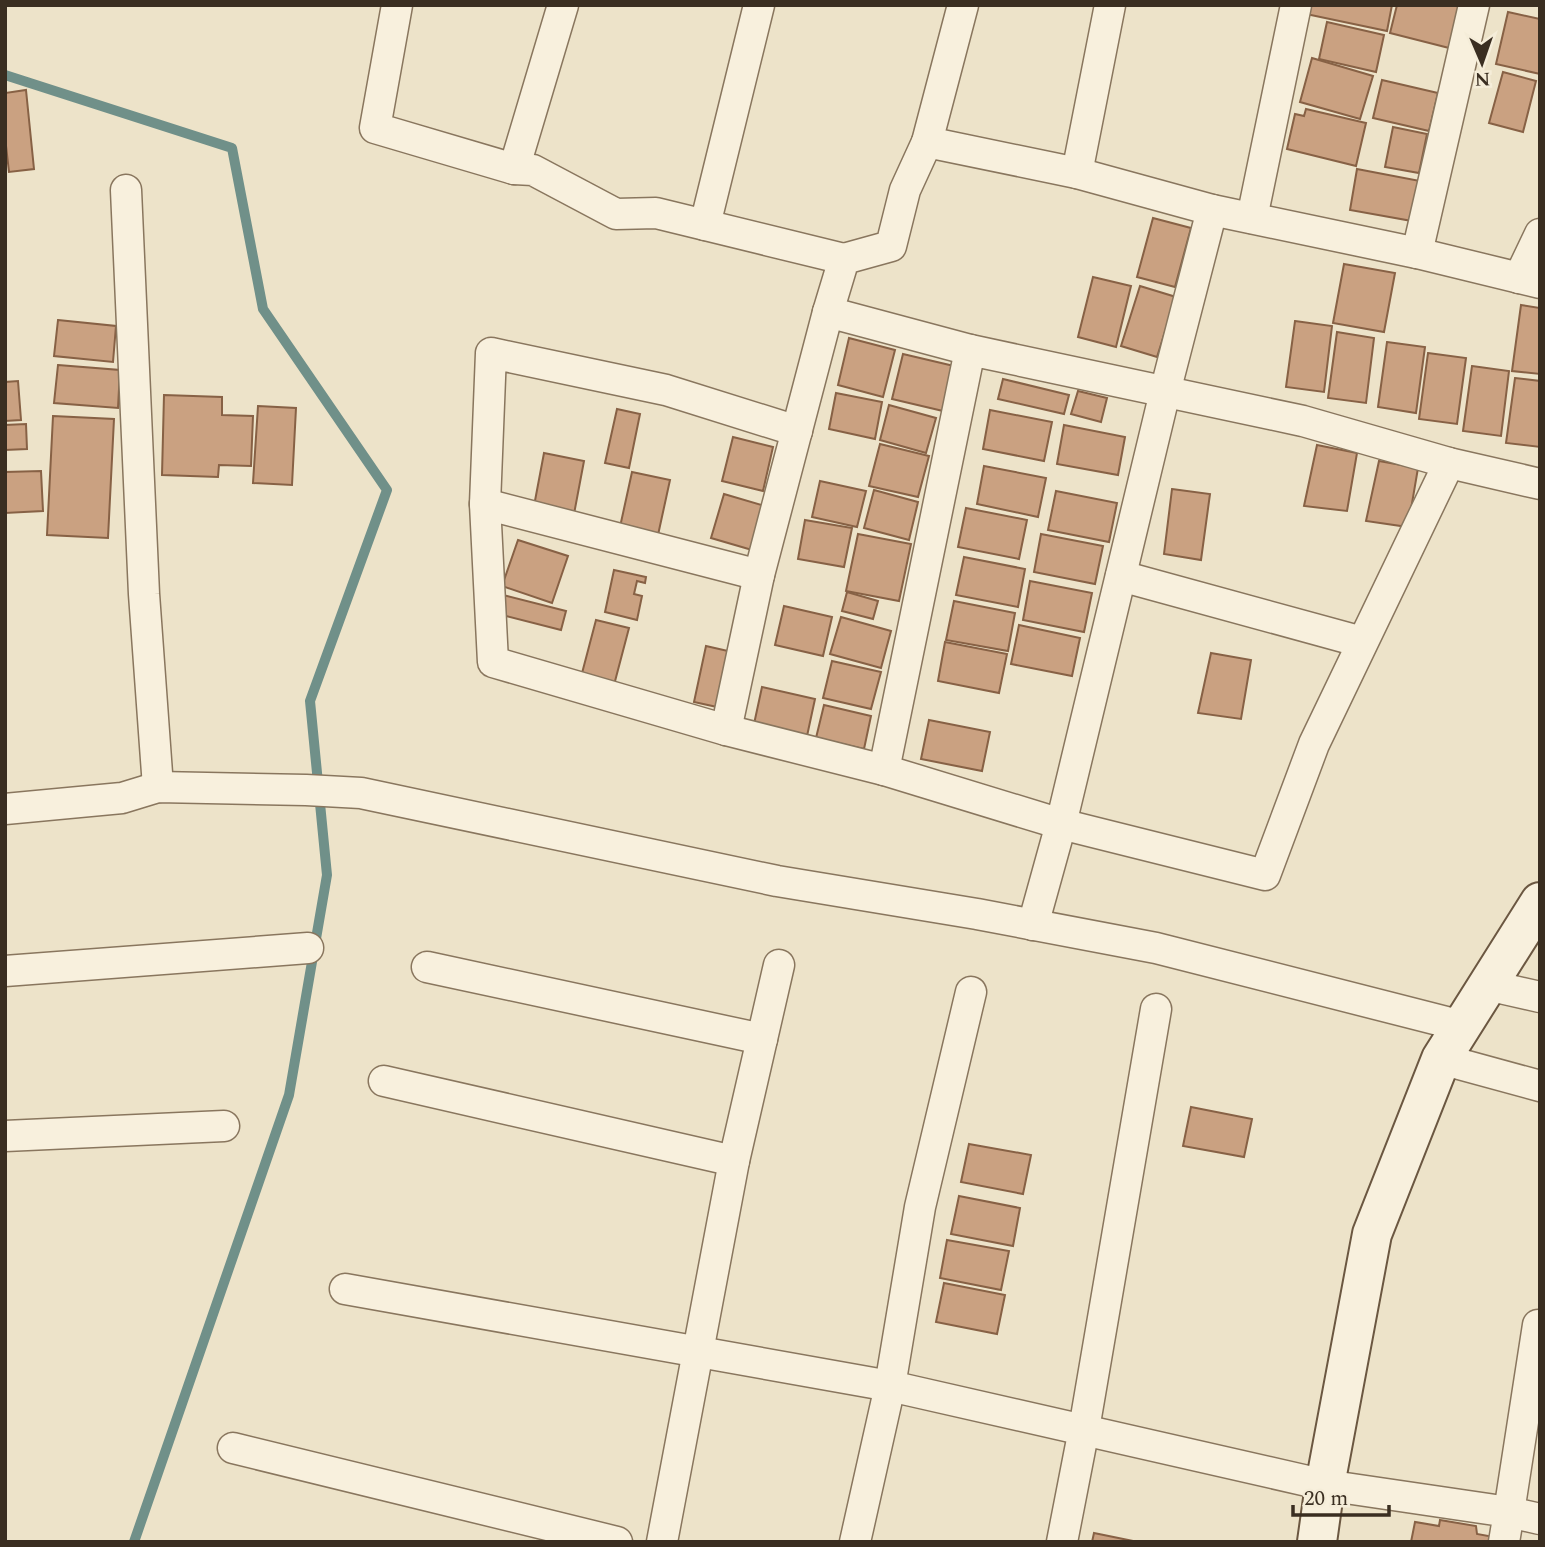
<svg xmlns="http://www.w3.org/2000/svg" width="1545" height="1547" font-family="Spectral,serif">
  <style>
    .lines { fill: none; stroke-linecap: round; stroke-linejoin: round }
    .stream { stroke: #709089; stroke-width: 10 }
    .building { fill: #caa181; stroke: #876145; stroke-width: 2 }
    .street-casing { stroke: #89765e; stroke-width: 33 }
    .secondary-casing { stroke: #6b5741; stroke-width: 42 }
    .street { stroke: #f8f0dd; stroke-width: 30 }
    .secondary { stroke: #f8f0dd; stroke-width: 38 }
  </style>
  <rect width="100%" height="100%" fill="#ede3c9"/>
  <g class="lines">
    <path class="stream" d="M5,75L232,148L263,309L387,490L310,701L327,875L289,1095L134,1542"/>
  </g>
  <g class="building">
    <path d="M1308,5H1392L1387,31L1306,14Z"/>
    <path d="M1397,5H1464L1453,49L1390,33Z"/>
    <path d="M1508,12L1540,19V74L1496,64Z"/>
    <path d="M1327,22L1384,35L1376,72L1319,59Z"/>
    <path d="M1312,58L1373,76L1360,119L1300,102Z"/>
    <path d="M1503,72L1536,81L1523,132L1489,123Z"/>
    <path d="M1382,80L1438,93L1429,131L1373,118Z"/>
    <path d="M26,90L34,169L9,172L5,137V93Z"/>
    <path d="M1306,109L1366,123L1356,166L1287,149L1295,114L1304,116Z"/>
    <path d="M1393,127L1427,134L1419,173L1385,167Z"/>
    <path d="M1357,169L1420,181L1412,221L1350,210Z"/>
    <path d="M1153,218L1191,228L1175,287L1137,277Z"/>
    <path d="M1344,264L1395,273L1384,332L1333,323Z"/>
    <path d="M1093,277L1131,286L1116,347L1078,337Z"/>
    <path d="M1140,286L1176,297L1157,357L1121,346Z"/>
    <path d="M1521,305L1540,308V374L1512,371Z"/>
    <path d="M58,320L116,326L113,362L54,356Z"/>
    <path d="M1295,321L1332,326L1324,392L1286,387Z"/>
    <path d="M1337,332L1374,338L1366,403L1328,398Z"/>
    <path d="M849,338L895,350L883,397L838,385Z"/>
    <path d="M1387,342L1425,347L1416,413L1378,407Z"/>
    <path d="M1428,353L1466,358L1457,424L1419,419Z"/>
    <path d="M903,354L954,366L943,411L892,399Z"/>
    <path d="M58,365L120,370L118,408L54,403Z"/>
    <path d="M1472,366L1509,371L1501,436L1463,431Z"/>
    <path d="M1515,378L1540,381V447L1506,443Z"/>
    <path d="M1003,379L1069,395L1064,414L998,399Z"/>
    <path d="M18,381L21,420L5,421V382Z"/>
    <path d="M1078,391L1107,398L1101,422L1071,414Z"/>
    <path d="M836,393L882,402L875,439L829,429Z"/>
    <path d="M164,395L222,397V415L253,416L251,466L219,465L218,477L162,475Z"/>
    <path d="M889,405L936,418L926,453L880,440Z"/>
    <path d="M258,406L296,408L292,485L253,483Z"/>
    <path d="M617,409L640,414L629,468L605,463Z"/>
    <path d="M990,410L1052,422L1044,461L983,449Z"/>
    <path d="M53,416L114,419L108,538L47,535Z"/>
    <path d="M26,424L27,449L5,450V425Z"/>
    <path d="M1064,425L1125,437L1118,475L1057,464Z"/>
    <path d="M733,437L773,447L763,491L722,481Z"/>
    <path d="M880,444L929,456L918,497L869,486Z"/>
    <path d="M1317,445L1357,453L1347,511L1304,506Z"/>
    <path d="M544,453L584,461L574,514L534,506Z"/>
    <path d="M1379,461L1418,468L1408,527L1366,521Z"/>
    <path d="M984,466L1046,478L1038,517L977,504Z"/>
    <path d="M41,471L43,511L5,513V472Z"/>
    <path d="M632,472L670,480L658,535L620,527Z"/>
    <path d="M820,481L866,491L857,527L812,517Z"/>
    <path d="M1172,489L1210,494L1201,560L1164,554Z"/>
    <path d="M874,490L918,502L909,540L864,528Z"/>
    <path d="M1056,491L1117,503L1109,542L1048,530Z"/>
    <path d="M724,494L765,506L752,550L711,538Z"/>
    <path d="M966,508L1027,520L1019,559L958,547Z"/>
    <path d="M805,520L852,528L844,567L798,559Z"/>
    <path d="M858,534L911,544L899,601L846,591Z"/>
    <path d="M1041,534L1103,546L1095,584L1034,572Z"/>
    <path d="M518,540L568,556L552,603L502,586Z"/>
    <path d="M964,557L1025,569L1018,607L956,595Z"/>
    <path d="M614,570L646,577L645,583L637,581L634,594L642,596L637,620L605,612Z"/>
    <path d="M1030,581L1092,593L1084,632L1023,620Z"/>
    <path d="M847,592L878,601L873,619L842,611Z"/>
    <path d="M503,595L566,611L561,630L498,614Z"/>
    <path d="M954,601L1015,613L1008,651L946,640Z"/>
    <path d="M784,606L832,617L823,656L775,645Z"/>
    <path d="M841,617L891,631L881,668L830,654Z"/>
    <path d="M596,620L629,628L614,685L581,677Z"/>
    <path d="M1019,625L1080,638L1072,676L1011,664Z"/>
    <path d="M945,642L1007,654L999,693L938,681Z"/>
    <path d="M706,646L728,651L717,707L694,702Z"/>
    <path d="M1211,653L1251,660L1241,719L1198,713Z"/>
    <path d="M832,661L881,672L871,709L823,698Z"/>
    <path d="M762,687L815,699L807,736L754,724Z"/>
    <path d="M824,705L871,716L864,749L816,738Z"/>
    <path d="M929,720L990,732L982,771L921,759Z"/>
    <path d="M1191,1107L1252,1119L1244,1157L1183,1146Z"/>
    <path d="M969,1144L1031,1155L1023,1194L961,1182Z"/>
    <path d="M959,1196L1020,1208L1013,1246L951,1234Z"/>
    <path d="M947,1240L1009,1251L1001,1290L940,1278Z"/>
    <path d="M944,1283L1005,1295L997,1334L936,1322Z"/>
    <path d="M1440,1520L1476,1526L1477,1534L1494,1537L1493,1542H1411L1415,1522L1439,1526Z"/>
    <path d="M1094,1533L1138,1542H1092Z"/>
  </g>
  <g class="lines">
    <defs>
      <g id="street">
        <path d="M397,5L375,128L514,169L533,170L616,214L656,213L844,259"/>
        <path d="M927,142L963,5"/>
        <path d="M514,169L563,5"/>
        <path d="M1077,173L1110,5"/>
        <path d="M126,190L144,594L158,787"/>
        <path d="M1252,218L1296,5"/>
        <path d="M705,225L759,5"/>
        <path d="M1417,253L1540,283"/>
        <path d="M1519,278L1540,234"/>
        <path d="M828,312L844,259L891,246L905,190L927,142L1077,173L1212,210L1417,253L1474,5"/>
        <path d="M797,431L666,390L491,353L485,504L493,662L726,730L884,770L1061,824L1265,875L1314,744L1449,463"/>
        <path d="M485,504L759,575"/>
        <path d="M1121,576L1362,642"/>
        <path d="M726,730L759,575L828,312L970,350"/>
        <path d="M884,770L970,350L1303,421L1449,463L1540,484"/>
        <path d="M5,809L122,798L158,787L306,790L361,793L777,881L977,914L1156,948L1462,1026"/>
        <path d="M1033,925L1061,824L1165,392L1212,210"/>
        <path d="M427,967L762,1039"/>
        <path d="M5,971L308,948"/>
        <path d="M1487,985L1540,997"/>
        <path d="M1441,1059L1540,1086"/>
        <path d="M384,1081L734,1161"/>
        <path d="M5,1136L224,1126"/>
        <path d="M345,1289L890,1386L1325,1485L1509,1512L1504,1542"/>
        <path d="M1540,1326L1538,1325L1509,1512L1540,1519"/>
        <path d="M233,1448L617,1542"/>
        <path d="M662,1542L734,1161L779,965"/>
        <path d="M855,1542L890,1386L920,1207L971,992"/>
        <path d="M1062,1542L1084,1429L1156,1009"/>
      </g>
      <path id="secondary" d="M1317,1542L1325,1485L1372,1234L1441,1059L1540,902"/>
    </defs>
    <use href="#street" class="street-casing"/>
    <use href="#secondary" class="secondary-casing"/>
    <use href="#street" class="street"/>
    <use href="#secondary" class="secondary"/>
  </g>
  <rect width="1545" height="1547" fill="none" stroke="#3a2e21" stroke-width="14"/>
  <g transform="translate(1482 63) rotate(178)" stroke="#f5edd9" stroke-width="5" paint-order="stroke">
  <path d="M0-5L12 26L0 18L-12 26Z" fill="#3a2e21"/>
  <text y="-10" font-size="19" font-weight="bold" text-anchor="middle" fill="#3a2e21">N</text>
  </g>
  <path d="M1293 1505v10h96v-10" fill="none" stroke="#3a2e21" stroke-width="3.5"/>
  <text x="1304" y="1505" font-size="21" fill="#3a2e21" stroke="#f5edd9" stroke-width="5" paint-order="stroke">20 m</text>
</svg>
